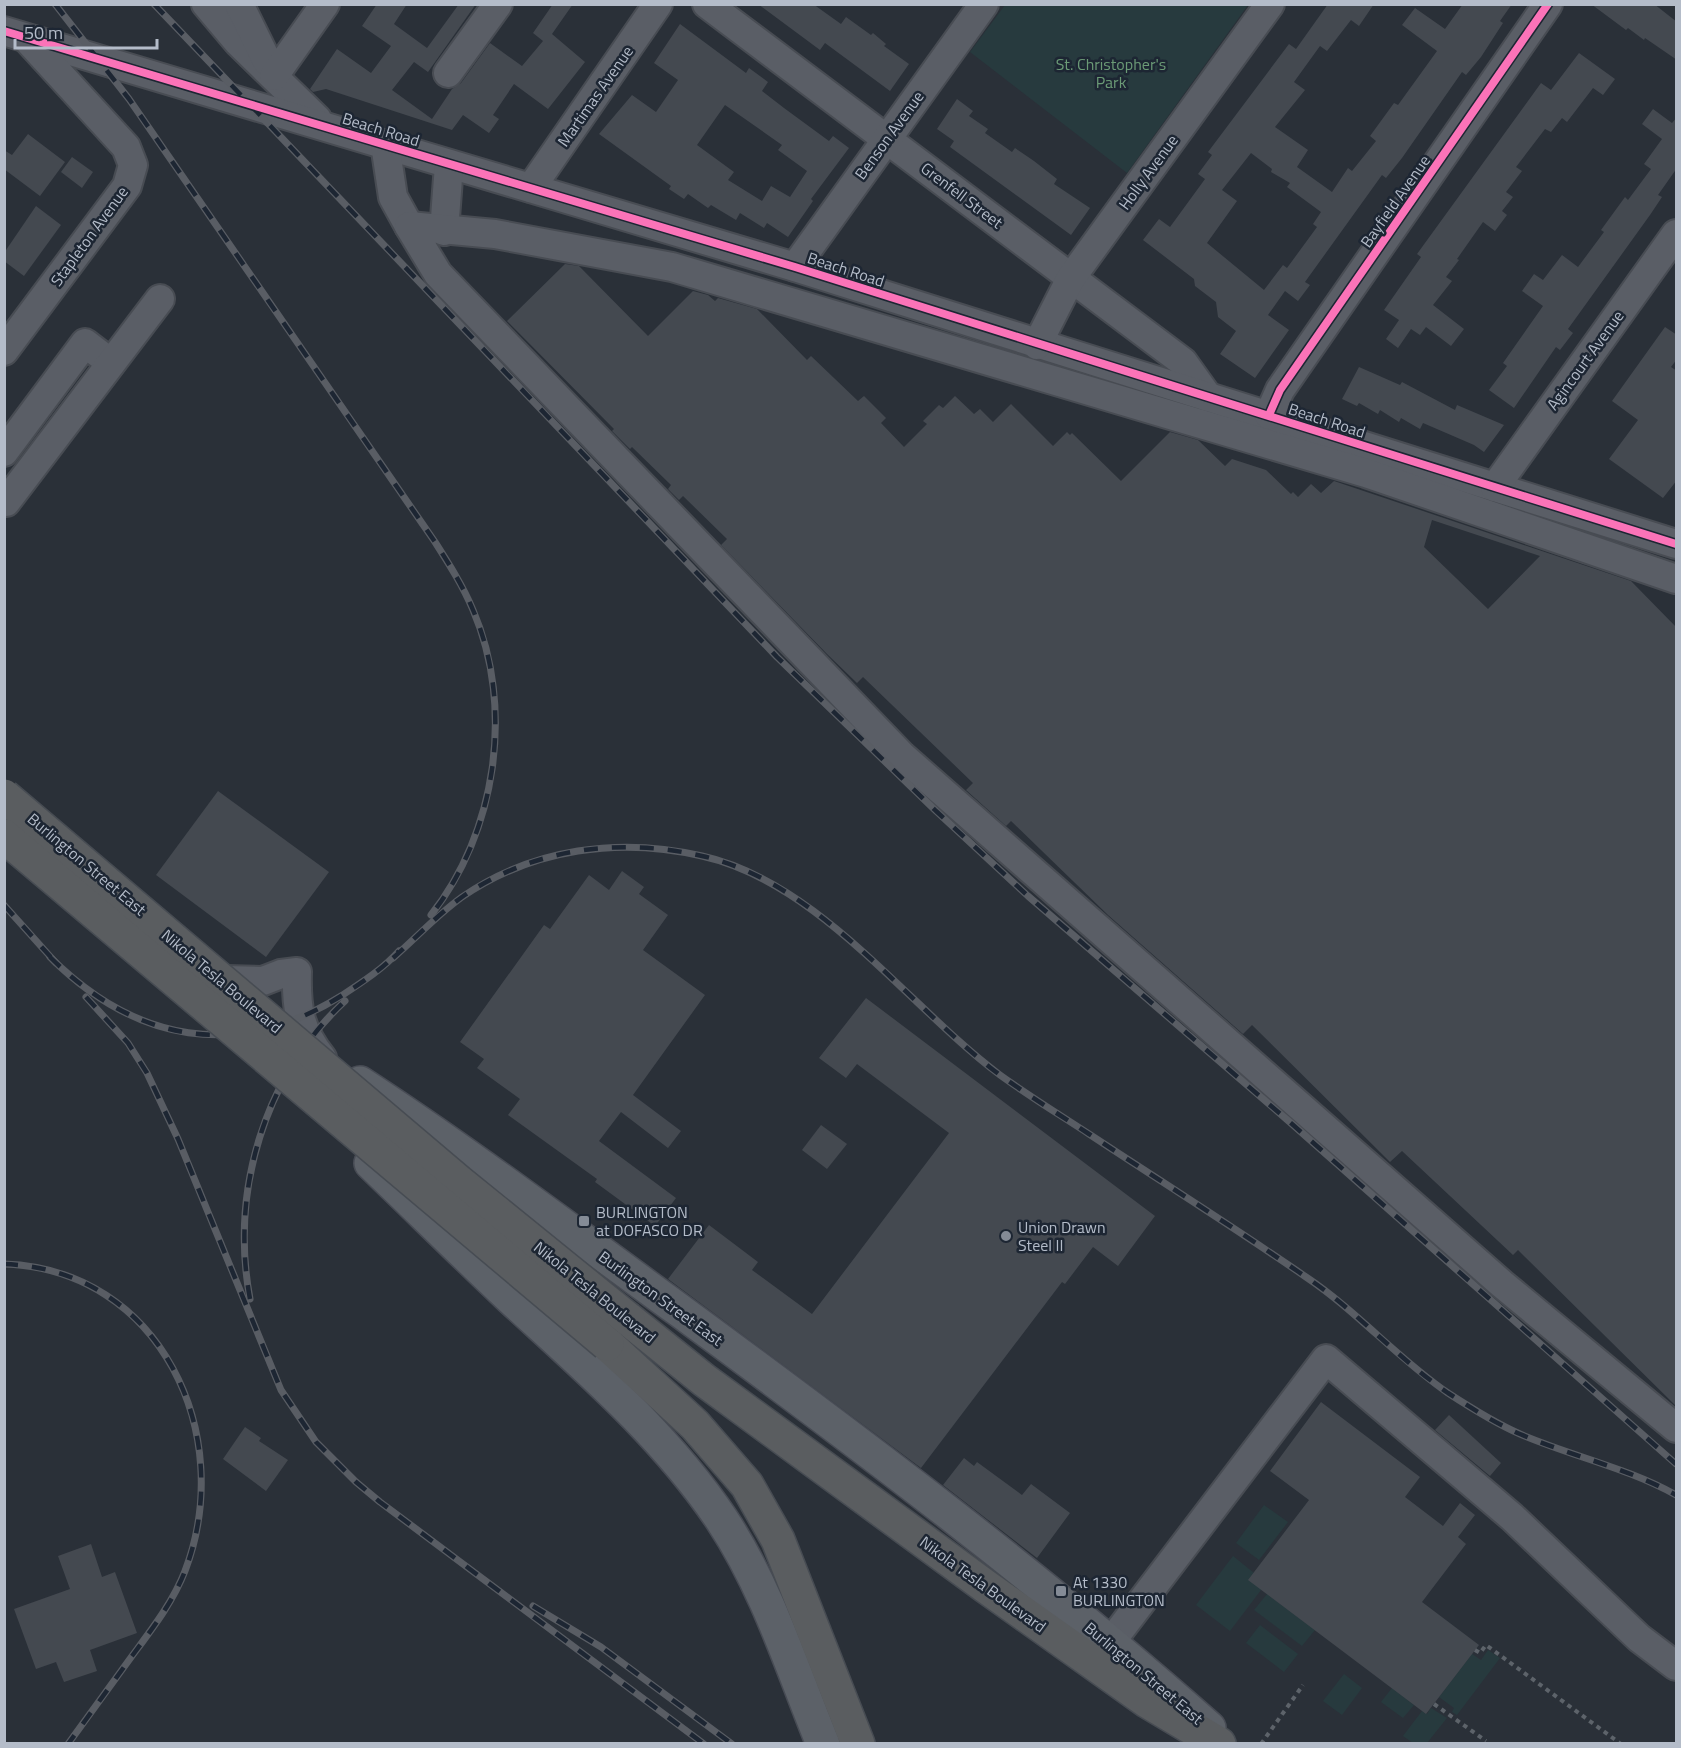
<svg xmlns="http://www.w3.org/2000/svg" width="1681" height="1748" font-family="'Titillium Web',sans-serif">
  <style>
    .green { fill: #273a3e }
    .building { fill: #444950; fill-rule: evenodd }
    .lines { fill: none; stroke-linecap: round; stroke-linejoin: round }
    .minor-casing { stroke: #484c53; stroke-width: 32 }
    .major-casing { stroke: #484c55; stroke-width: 36 }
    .highway-casing { stroke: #474c53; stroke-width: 36 }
    .path { stroke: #5d636a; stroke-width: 4; stroke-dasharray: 4.5 4.5; stroke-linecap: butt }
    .minor { stroke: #5a5e66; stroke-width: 28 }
    .major { stroke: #5c6168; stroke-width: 33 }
    .highway { stroke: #5a5d60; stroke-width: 33 }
    .rail-casing { stroke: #595d64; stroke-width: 7 }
    .rail { stroke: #1d2633; stroke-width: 4.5; stroke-dasharray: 14; stroke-linecap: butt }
    .highway-bridge-casing { stroke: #474c53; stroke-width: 36; stroke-linecap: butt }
    .highway-bridge { stroke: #5a5d60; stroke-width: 33 }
    .cycleway-casing { stroke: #1d2633; stroke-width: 11 }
    .cycleway { stroke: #fb73b8; stroke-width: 8 }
    .poi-dot { fill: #848b96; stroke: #1d2633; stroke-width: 2 }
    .labels { text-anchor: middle; stroke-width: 5; stroke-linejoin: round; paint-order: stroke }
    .park-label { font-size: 16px; fill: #6b9a76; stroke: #1d2633 }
    .street-label { font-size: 16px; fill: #b4bcc9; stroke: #1d2633 }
    .poi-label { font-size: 16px; fill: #b4bcc9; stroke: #1d2633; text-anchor: start }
  </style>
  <rect width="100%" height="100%" fill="#2a3038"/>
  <g class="green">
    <path d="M1005,5V4L1248,5L1127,173L970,52Z"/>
    <path d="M1264,1505L1288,1522L1259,1560L1236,1543Z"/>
    <path d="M1233,1556L1254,1573L1261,1590L1230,1631L1196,1605Z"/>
    <path d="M1267,1594L1315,1630L1302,1646L1254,1610Z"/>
    <path d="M1260,1625L1298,1654L1284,1672L1246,1643Z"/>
    <path d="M1488,1650L1500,1658L1457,1715L1452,1712L1454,1708L1439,1697L1472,1654L1481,1660Z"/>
    <path d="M1344,1674L1362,1688L1342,1715L1323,1701Z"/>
    <path d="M1392,1688L1414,1705L1403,1718L1381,1702Z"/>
    <path d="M1431,1708L1447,1718L1427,1743H1413L1403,1736L1422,1711L1427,1714Z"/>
  </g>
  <g class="building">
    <path d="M377,4H407L394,24L427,48L459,4H476L428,72L414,62L392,90L432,119L452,89L461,83L490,43L522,66L543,41L533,33L553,4H573L552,34L585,62L548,109L514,84L493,115L499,119L489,133L463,115L452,130L326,89L313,92L310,89L337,49L371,73L391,46L362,26Z"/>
    <path d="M758,4H813L841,24L846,17L871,35L873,33L886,44L884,46L909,64L890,91L825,43L820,50Z"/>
    <path d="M1328,4H1374L1359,26L1351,20L1327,51L1320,46L1294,82L1305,90L1275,127L1308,150L1297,167L1332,192L1348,168L1352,171L1376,141L1370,136L1394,103L1398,105L1437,51L1402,25L1415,8L1445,29L1463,4H1512L1500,21L1503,23L1481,57L1466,75L1462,72L1402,158L1386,178L1382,175L1305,282L1310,285L1298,301L1285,291L1268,315L1289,330L1255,378L1220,354L1236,331L1218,317L1216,302L1195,286L1194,279L1143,240L1159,219L1170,227L1205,179L1198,174L1212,155L1208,152L1289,44L1296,49ZM1251,153L1272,169L1271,172L1290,183L1287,187L1321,212L1313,224L1317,227L1287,268L1283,265L1264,290L1207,243L1237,201L1222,190Z"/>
    <path d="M1591,4H1654L1677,22V60L1645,38L1644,40L1628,28L1626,30Z"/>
    <path d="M680,24L746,73L749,68L768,82L762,91L784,108L829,141L833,136L849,148L811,199L813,201L788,237L767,223L764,228L740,213L736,220L711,205L708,208L688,194L684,199L669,189L671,186L599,134L632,95L656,112L678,80L654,63ZM725,105L782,145L778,150L807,171L790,197L771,186L762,201L728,180L734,172L697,145Z"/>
    <path d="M1579,53L1615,79L1603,95L1593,88L1567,122L1562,118L1551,132L1545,129L1516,167L1522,171L1506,192L1513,197L1502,211L1507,215L1495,231L1483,222L1457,259L1459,260L1446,277L1452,281L1433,305L1464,329L1451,346L1426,327L1420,335L1411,329L1398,348L1386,339L1399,320L1384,310L1421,257L1417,254L1541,83L1551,90Z"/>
    <path d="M957,99L973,111L969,116L988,129L985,133L1012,152L1015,148L1034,161L1057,179L1054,184L1090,208L1071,235L950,147L954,141L937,129Z"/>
    <path d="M1653,109L1672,123L1677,117V168L1658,195L1662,197L1650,215L1568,329L1573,333L1560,350L1556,347L1514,408L1489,390L1507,366L1503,363L1543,306L1522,291L1534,274L1543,280L1562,255L1578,267L1604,232L1601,230L1625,197L1628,200L1651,169L1644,164L1662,139L1642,124Z"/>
    <path d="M28,134L65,162L40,196L4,169V150L12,155Z"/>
    <path d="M72,157L93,172L82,188L61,172Z"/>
    <path d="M36,206L61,225L24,276L4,261V253Z"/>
    <path d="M565,264L579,266L648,336L693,291L708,295L715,301L718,298L757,309L807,360L811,356L858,401L864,396L886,418L881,423L904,447L927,424L923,421L939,405L943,408L955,396L974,414L980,409L993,422L1011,404L1053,446L1067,432L1070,435L1072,433L1121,481L1170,432L1198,440L1225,466L1232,459L1266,470L1291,494L1293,492L1298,497L1311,484L1321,493L1334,481L1631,581L1677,628V1407L1518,1250L1513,1255L1402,1151L1390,1162L1252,1025L1243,1034L1108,915L1011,821L1006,826L966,790L973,783L863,677L857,683L827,654L721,545L727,539L683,496L679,500L668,489L671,485L632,447L630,449L612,431L614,429L507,321ZM1432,520L1540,556L1488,609L1424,547Z"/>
    <path d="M1665,327L1677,335V359L1671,367L1677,371V480L1663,498L1609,459L1638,420L1612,401Z"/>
    <path d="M1359,367L1400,385L1402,382L1455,410L1457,405L1504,425L1484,452L1474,445L1423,423L1420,429L1401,418L1399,422L1380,410L1378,414L1359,403L1357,406L1342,399Z"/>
    <path d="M218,791L329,872L266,957L156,875Z"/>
    <path d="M622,871L644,887L639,894L668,915L643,950L705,995L633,1095L681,1131L668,1148L621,1112L599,1141L676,1198L655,1226L595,1182L597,1179L508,1115L520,1099L477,1068L484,1059L460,1042L544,925L550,929L589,875L609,890Z"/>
    <path d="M866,998L1155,1216L1118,1266L1093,1247L1065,1284L1062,1282L921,1468L668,1279L709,1225L758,1262L752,1270L812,1314L949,1133L857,1064L846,1078L819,1058Z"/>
    <path d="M821,1125L847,1144L827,1169L802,1150Z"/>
    <path d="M1321,1402L1420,1477L1405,1497L1443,1526L1460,1503L1475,1515L1458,1537L1466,1544L1422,1602L1479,1645L1426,1714L1248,1580L1309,1500L1270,1471Z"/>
    <path d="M1449,1415L1501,1463L1490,1476L1435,1430Z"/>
    <path d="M245,1427L261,1438L259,1441L288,1460L266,1491L223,1459Z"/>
    <path d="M964,1458L974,1466L977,1462L1022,1495L1031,1484L1070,1513L1037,1558L943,1485Z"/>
    <path d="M91,1544L102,1577L115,1572L137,1633L90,1650L97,1671L64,1682L56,1662L36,1669L14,1609L70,1589L58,1556Z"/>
  </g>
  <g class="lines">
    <defs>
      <g id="minor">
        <path d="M206,4L238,42L317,119"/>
        <path d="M239,4L267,61"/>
        <path d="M707,4L1183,362L1208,397"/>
        <path d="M4,31L795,267L1676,544"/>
        <path d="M448,73L498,4"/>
        <path d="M274,76L325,4"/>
        <path d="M385,144L393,197L409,226"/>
        <path d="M531,188L658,4"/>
        <path d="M444,231L449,165"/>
        <path d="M795,267L984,4"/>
        <path d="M1037,345L1071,278L1270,4"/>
        <path d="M4,351L127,186L133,165L126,147L28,40"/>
        <path d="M1269,415L1280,390L1548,4"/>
        <path d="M4,452L85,343L111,363"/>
        <path d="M1495,487L1676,234"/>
        <path d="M6,502L160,299"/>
        <path d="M1676,579L1366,473L672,267L495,234L409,226L438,274L902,756L1502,1284L1676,1428"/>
        <path d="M225,980L263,981L281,974L297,972C296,1008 299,1029 322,1058"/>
        <path d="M1110,1643L1326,1359L1512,1517L1639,1638L1676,1666"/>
      </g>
      <g id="major">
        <path d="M360,1083C469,1154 573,1233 679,1310C860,1443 1041,1579 1209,1728"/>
        <path d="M371,1163C418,1208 464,1254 512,1299C586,1367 666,1436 722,1520C767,1588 792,1668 823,1744"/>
      </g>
      <g id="highway">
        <path d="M628,1319L704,1380L985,1586L1147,1701L1219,1744"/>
        <path d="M607,1344L695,1425L747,1485L778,1540L858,1744"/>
      </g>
    </defs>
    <use href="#minor" class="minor-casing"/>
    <use href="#major" class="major-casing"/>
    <use href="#highway" class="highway-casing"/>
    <g class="path">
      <path d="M1475,1650L1480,1653L1486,1645L1621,1744"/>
      <path d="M1434,1704L1486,1741"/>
      <path d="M1261,1744L1303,1685"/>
    </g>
    <use href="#minor" class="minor"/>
    <use href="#major" class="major"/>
    <use href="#highway" class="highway"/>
    <defs>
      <g id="rail">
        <path d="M55,4L129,99L435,542C449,564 463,586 473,610C515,708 496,833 431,915"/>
        <path d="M154,4L777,657L936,811L1028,896L1292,1124L1676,1464"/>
        <path d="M4,905L56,963"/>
        <path d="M50,957C135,1042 237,1061 341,996C361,983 383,969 399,951"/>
        <path d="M393,958C416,938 437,915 462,897C533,848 620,837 702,856C819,882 908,1006 1000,1075C1029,1096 1060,1115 1089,1134C1162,1182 1235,1228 1306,1277C1357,1311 1397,1358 1448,1393C1471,1408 1495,1423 1520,1434C1571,1456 1628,1468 1676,1495"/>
        <path d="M86,997L128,1043L147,1073L178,1139L281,1390L316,1442L356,1482L380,1502L704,1744"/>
        <path d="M4,1264C161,1269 237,1435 185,1571C173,1602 152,1629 132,1656C111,1685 90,1714 68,1744"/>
        <path d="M250,1299C230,1191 264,1076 345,1001"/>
        <path d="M533,1606L601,1647L732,1744"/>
      </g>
    </defs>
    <use href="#rail" class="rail-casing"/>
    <use href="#rail" class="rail"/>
    <defs>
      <g id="highway-bridge">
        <path d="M4,796L459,1182L628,1319"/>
        <path d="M4,836L607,1344"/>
      </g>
    </defs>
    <use href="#highway-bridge" class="highway-bridge-casing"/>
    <use href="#highway-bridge" class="highway-bridge"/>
    <defs>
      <g id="cycleway">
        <path d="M4,31L795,267L1676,544"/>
        <path d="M1269,415L1280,390L1548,4"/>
      </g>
    </defs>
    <use href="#cycleway" class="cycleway-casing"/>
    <use href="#cycleway" class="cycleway"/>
  </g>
  <g class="poi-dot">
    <rect x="578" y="1215" width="12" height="12" rx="3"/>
    <circle cx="1006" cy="1236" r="6"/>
    <rect x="1055" y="1585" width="12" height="12" rx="3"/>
  </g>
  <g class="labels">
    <g class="park-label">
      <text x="1111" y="70">St. Christopher's<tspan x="1111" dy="18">Park</tspan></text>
    </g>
    <g class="street-label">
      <text transform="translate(595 96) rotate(-55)" y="6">Martimas Avenue</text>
      <text transform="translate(381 129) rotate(17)" y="6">Beach Road</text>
      <text transform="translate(889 135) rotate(-54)" y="6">Benson Avenue</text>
      <text transform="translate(1148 172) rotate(-54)" y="6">Holly Avenue</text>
      <text transform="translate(962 195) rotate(37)" y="6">Grenfell Street</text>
      <text transform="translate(1395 201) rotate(-55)" y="6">Bayfield Avenue</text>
      <text transform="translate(89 236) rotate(-54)" y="6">Stapleton Avenue</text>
      <text transform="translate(846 269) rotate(18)" y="6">Beach Road</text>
      <text transform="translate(1585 360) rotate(-54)" y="6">Agincourt Avenue</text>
      <text transform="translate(1327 420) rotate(18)" y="6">Beach Road</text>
      <text transform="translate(87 864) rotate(40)" y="6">Burlington Street East</text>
      <text transform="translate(222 981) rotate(40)" y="6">Nikola Tesla Boulevard</text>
      <text transform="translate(595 1292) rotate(39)" y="6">Nikola Tesla Boulevard</text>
      <text transform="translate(661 1298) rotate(36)" y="6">Burlington Street East</text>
      <text transform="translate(983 1584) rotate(36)" y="6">Nikola Tesla Boulevard</text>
      <text transform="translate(1144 1673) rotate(40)" y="6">Burlington Street East</text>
    </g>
    <g class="poi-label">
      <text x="596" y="1218">BURLINGTON<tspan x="596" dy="18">at DOFASCO DR</tspan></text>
      <text x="1018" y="1233">Union Drawn<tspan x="1018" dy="18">Steel II</tspan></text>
      <text x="1073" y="1588">At 1330<tspan x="1073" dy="18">BURLINGTON</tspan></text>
    </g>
  </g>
  <rect width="1681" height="1748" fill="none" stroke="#b4bcc9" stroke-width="12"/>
  <path d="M15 39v9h142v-9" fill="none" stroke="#b4bcc9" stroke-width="3"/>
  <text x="24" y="39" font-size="18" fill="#b4bcc9" stroke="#1d2633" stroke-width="4.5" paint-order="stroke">50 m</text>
</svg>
